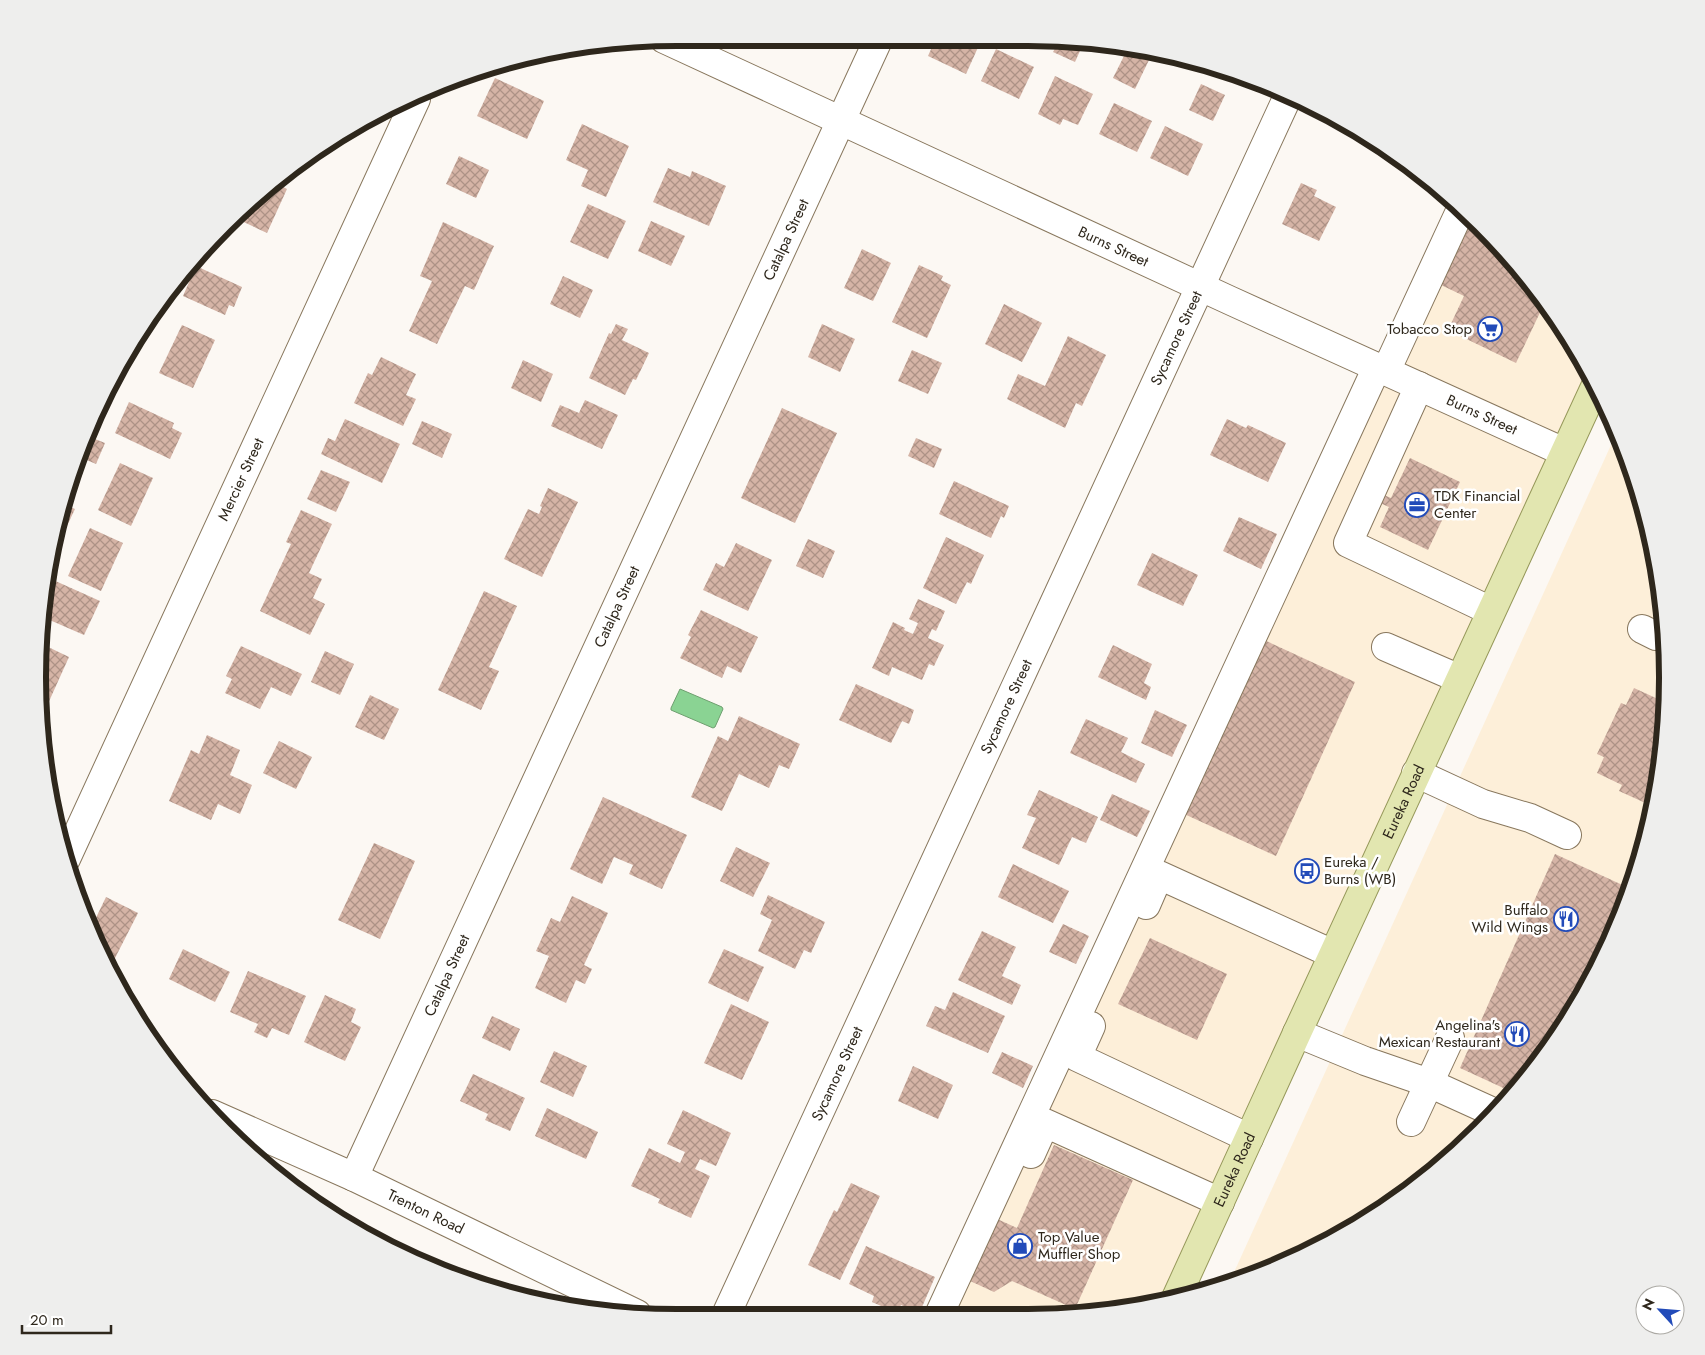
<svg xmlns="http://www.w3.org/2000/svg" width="1705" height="1355" font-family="Jost,sans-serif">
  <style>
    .built { fill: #fdefd9 }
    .water { fill: #8ad393; stroke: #6e9f6f }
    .building { fill: url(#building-cross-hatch) }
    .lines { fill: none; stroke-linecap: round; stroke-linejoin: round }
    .minor-casing { stroke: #88775d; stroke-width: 30 }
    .major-casing { stroke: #96985a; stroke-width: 30 }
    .minor { stroke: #fff; stroke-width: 28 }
    .major { stroke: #e2e6b0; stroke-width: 28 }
    .labels { text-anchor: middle; stroke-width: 5; stroke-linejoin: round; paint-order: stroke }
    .street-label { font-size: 15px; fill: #2e271c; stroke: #fff }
    .poi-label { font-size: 15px; fill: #2e271c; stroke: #fff; text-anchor: end }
    .rim { fill: none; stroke: #2e271c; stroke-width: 6 }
  </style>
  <defs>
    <pattern id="building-cross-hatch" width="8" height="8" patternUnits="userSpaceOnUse" patternTransform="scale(1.25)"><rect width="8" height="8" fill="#d5b4a6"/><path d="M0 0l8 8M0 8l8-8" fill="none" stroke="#ad9286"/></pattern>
  </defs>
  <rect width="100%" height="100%" fill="#fcf8f3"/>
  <g class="built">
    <path d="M1461,209L1535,288L1582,358L1595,387L1176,1298L1070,1316L938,1317Z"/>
    <path d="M1616,434L1634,472L1662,594L1666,720L1646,843L1601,961L1535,1067L1449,1159L1347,1232L1230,1281Z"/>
  </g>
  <path class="water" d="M680,689L722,707L723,709L715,727L713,728L671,710V708Z"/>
  <g class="building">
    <path d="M936,38L971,39L980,43L966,74L928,56Z"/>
    <path d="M1060,39L1084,42L1075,62L1053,52Z"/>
    <path d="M996,49L1034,67L1019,99L981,81Z"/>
    <path d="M1127,50L1149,60L1135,89L1113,78Z"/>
    <path d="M1055,76L1093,94L1078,125L1063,119L1060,125L1038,114Z"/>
    <path d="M495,78L544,101L527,139L477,116Z"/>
    <path d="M1201,84L1225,95L1213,121L1189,110Z"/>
    <path d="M1114,103L1152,121L1137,152L1099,134Z"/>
    <path d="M582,124L629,146L606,197L581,186L588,170L566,160Z"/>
    <path d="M1165,126L1203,144L1188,176L1150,158Z"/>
    <path d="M459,156L489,170L476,198L446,184Z"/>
    <path d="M668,168L690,177L692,171L726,186L709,226L653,202Z"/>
    <path d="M1301,183L1317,190L1314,196L1336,207L1319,241L1282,224Z"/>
    <path d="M278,184L287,189L267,233L235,218Z"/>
    <path d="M588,204L626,221L608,259L570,242Z"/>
    <path d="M1470,219L1535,288L1545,302L1516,363L1448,330L1464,296L1439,284Z"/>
    <path d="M651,221L685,236L671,266L638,251Z"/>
    <path d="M443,222L494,246L474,290L465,286L437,344L409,331L432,281L420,276Z"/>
    <path d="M862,249L891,263L873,301L844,288Z"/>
    <path d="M919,265L943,276L941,280L951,285L927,338L892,322Z"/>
    <path d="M196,266L242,287L234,307L229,305L225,315L183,296Z"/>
    <path d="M563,276L593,290L580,318L550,304Z"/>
    <path d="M1004,304L1042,323L1022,362L985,344Z"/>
    <path d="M616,324L628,329L622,340L649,353L636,380L633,379L625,395L589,378L609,333L611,334Z"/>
    <path d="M822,324L855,339L840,372L808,357Z"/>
    <path d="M182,325L215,340L193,388L159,373Z"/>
    <path d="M1068,336L1106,355L1082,406L1076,403L1065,428L1007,399L1018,374L1045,386Z"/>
    <path d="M912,350L942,363L928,394L898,381Z"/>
    <path d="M381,357L416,374L406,395L416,399L403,426L354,403L368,373L372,375Z"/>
    <path d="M523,360L553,374L541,402L511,388Z"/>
    <path d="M585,400L618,415L602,449L551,426L560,405L579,413Z"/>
    <path d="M129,402L174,423L172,428L182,433L170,459L115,433Z"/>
    <path d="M782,408L837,433L795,523L741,498Z"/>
    <path d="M345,419L400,444L382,483L321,454L328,438L335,441Z"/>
    <path d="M1227,419L1246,428L1248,425L1286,443L1268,482L1210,455Z"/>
    <path d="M422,421L452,434L442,458L412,444Z"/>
    <path d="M90,437L105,443L96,464L82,458Z"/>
    <path d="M916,438L942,449L934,468L908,456Z"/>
    <path d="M1410,458L1460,482L1428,550L1380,527L1389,507L1380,503L1384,495L1391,498Z"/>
    <path d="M120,463L153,478L131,526L98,510Z"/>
    <path d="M321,470L350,482L336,512L307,499Z"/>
    <path d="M954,481L1009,506L1004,518L1001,516L991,538L939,514Z"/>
    <path d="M548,488L578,502L542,577L504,559L528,509L539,514L542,507L540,506Z"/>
    <path d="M63,504L75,509L65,530L57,526L59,512Z"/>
    <path d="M301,510L332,524L309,573L322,579L313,598L325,604L310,635L260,611L291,544L286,542Z"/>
    <path d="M1239,517L1277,534L1261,569L1223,551Z"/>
    <path d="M90,528L123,543L101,591L68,576Z"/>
    <path d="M946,537L984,555L971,584L967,582L956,604L923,588Z"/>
    <path d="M808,539L835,551L823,578L796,566Z"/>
    <path d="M736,543L772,560L748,611L703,590L716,563L724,567Z"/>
    <path d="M1152,553L1198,575L1183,606L1137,585Z"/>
    <path d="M51,579L100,601L84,635L45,618Z"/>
    <path d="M484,591L517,606L489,667L499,671L481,710L438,690Z"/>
    <path d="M918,599L945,611L936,631L932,629L928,638L944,645L934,666L929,664L922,680L892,667L889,676L872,668L893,622L905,628L904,630L913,634L918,623L909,619Z"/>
    <path d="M701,610L758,637L741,673L727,666L722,678L680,658L691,637L688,635Z"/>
    <path d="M1262,639L1355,682L1276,856L1182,813Z"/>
    <path d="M42,644L69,657L46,708L41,706L38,677Z"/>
    <path d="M1113,645L1152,664L1144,683L1151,687L1146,700L1098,677Z"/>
    <path d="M241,646L302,674L291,696L271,687L260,709L225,693L232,679L226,676Z"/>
    <path d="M325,651L354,664L340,695L311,682Z"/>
    <path d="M856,684L914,710L909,724L902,721L891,743L839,720Z"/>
    <path d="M1634,688L1658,699L1660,694L1665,697L1666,720L1652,806L1619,791L1622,785L1597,773L1604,757L1597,754L1621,703L1626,705Z"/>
    <path d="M370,695L399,709L384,740L355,727Z"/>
    <path d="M1155,710L1187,725L1172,757L1141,743Z"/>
    <path d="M739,716L800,744L789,769L779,765L769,788L739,774L722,811L691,797L718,736L728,741Z"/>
    <path d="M1086,719L1128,738L1121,752L1145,764L1136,783L1070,753Z"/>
    <path d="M207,735L240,750L230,775L252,785L240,814L218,804L211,820L169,801L191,750L199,754Z"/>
    <path d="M279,741L312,757L296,789L263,773Z"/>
    <path d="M1039,790L1098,817L1086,843L1072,837L1059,865L1022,848L1036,818L1027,815Z"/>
    <path d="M1112,794L1150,811L1137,837L1100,820Z"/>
    <path d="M603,797L687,835L662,889L629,874L633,865L614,857L602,884L570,869Z"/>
    <path d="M374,843L415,861L380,939L338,920Z"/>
    <path d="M736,847L770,863L753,897L720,881Z"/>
    <path d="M1555,854L1629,888L1601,961L1535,1067L1512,1092L1460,1068Z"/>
    <path d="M1013,864L1069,891L1053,923L998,897Z"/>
    <path d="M768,895L825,922L811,953L804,950L795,969L758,951L772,920L760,914Z"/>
    <path d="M572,896L608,913L584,965L592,969L585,984L576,980L566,1003L535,988L549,956L536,951L551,918L560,922Z"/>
    <path d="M106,897L138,913L113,962L107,959L93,924Z"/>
    <path d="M1063,924L1089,936L1076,964L1049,952Z"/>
    <path d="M982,931L1016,947L1002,976L1021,985L1012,1005L958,980Z"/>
    <path d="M1150,938L1227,974L1197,1040L1118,1004Z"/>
    <path d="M183,949L230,972L215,1002L169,979Z"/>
    <path d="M724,949L764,967L748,1002L708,983Z"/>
    <path d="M248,971L306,996L289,1035L272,1028L267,1038L254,1032L258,1024L230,1012Z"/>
    <path d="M953,992L1005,1016L988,1053L926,1026L935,1006L945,1010Z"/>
    <path d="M325,995L356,1009L351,1022L361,1027L345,1061L304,1042Z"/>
    <path d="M731,1004L769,1022L742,1080L704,1063Z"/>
    <path d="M492,1016L520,1029L510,1051L482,1038Z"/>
    <path d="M554,1051L587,1066L573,1097L540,1082Z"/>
    <path d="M1002,1052L1033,1066L1023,1088L992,1073Z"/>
    <path d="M913,1066L953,1085L938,1119L898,1101Z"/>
    <path d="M473,1074L525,1098L510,1131L485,1120L488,1114L460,1101Z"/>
    <path d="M547,1108L598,1132L586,1159L535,1136Z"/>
    <path d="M683,1110L731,1133L716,1166L700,1159L695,1169L710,1176L691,1218L658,1203L660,1199L631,1186L649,1148L680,1163L685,1152L667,1144Z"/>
    <path d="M1054,1145L1133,1180L1075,1309L1012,1281L994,1292L968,1280L995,1218L1017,1228Z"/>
    <path d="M851,1183L880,1196L840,1280L808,1265L834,1210L837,1212Z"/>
    <path d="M866,1246L935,1277L919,1314L901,1305L897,1313L872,1302L874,1296L849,1284Z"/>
  </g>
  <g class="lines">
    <defs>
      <g id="minor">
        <path id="s1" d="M664,39L1229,300L1564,452"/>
        <path d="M1386,371L1461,209"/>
        <path d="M1419,386L1348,543L1491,611"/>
        <path d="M1642,629L1656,636"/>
        <path d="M1386,647L1460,679"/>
        <path d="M1416,773L1483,804L1530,818L1567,835"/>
        <path id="s2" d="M66,859L416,99"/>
        <path d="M1146,905L1159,875L1333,954"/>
        <path d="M1091,1026L1077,1057L1249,1138"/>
        <path d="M1297,1033L1365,1061L1429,1083L1493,1112"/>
        <path id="s3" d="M212,1114L354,1177L637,1314"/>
        <path d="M1411,1122L1450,1038"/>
        <path d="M1031,1154L1045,1123L1220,1202"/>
        <path id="s4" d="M354,1177L879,38"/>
        <path id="s5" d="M725,1317L1288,96"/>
        <path d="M938,1317L1377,367"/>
      </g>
      <g id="major">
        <path id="s6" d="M1176,1298L1297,1033L1595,387"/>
      </g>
    </defs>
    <use href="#minor" class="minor-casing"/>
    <use href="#major" class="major-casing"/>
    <use href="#minor" class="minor"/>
    <use href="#major" class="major"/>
  </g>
  <defs>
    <symbol id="supermarket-ring" viewBox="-11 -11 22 22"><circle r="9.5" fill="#fff" stroke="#224bb9" stroke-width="1.5"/><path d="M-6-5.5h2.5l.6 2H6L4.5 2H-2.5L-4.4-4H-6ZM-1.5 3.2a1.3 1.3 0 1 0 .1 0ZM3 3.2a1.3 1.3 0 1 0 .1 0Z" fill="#224bb9"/></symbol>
    <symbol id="office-ring" viewBox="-11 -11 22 22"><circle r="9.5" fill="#fff" stroke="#224bb9" stroke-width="1.5"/><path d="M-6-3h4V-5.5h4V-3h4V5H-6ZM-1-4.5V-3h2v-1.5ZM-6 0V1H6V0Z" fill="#224bb9"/></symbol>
    <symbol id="bus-ring" viewBox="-11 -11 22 22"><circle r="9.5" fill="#fff" stroke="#224bb9" stroke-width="1.5"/><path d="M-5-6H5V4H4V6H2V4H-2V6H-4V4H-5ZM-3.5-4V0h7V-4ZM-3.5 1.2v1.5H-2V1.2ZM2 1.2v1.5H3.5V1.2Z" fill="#224bb9"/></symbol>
    <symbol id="restaurant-ring" viewBox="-11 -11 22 22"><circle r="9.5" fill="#fff" stroke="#224bb9" stroke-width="1.5"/><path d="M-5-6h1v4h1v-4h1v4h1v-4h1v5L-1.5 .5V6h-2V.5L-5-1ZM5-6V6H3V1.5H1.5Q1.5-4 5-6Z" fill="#224bb9"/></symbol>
    <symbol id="shop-ring" viewBox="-11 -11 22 22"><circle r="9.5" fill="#fff" stroke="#224bb9" stroke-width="1.5"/><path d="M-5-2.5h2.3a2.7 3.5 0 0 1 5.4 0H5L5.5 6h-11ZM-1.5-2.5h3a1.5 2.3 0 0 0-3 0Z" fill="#224bb9"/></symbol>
  </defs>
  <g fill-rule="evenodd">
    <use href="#supermarket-ring" x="1476" y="315" width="28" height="28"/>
    <use href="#office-ring" x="1403" y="491" width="28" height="28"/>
    <use href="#bus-ring" x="1293" y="857" width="28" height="28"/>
    <use href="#restaurant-ring" x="1552" y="905" width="28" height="28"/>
    <use href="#restaurant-ring" x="1503" y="1020" width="28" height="28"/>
    <use href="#shop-ring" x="1006" y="1232" width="28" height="28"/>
  </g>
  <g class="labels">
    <g class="street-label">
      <text dy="5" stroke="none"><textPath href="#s4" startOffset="1032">Catalpa Street</textPath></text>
      <text dy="5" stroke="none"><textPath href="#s1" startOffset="495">Burns Street</textPath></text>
      <text dy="5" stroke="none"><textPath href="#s5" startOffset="1078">Sycamore Street</textPath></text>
      <text dy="5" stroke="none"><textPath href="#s1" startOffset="900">Burns Street</textPath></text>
      <text dy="5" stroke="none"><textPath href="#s2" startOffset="418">Mercier Street</textPath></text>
      <text dy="5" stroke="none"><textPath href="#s4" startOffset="628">Catalpa Street</textPath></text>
      <text dy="5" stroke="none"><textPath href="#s5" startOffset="672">Sycamore Street</textPath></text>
      <text dy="5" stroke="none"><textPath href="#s6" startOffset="546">Eureka Road</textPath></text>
      <text dy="5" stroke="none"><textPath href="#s4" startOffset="222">Catalpa Street</textPath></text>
      <text dy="5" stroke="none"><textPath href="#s5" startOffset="268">Sycamore Street</textPath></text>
      <text dy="5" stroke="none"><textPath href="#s6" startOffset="141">Eureka Road</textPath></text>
      <text dy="5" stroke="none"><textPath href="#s3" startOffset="235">Trenton Road</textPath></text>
    </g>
    <g class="poi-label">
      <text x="1472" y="334">Tobacco Stop</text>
      <text x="1434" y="501" text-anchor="start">TDK Financial<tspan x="1434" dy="17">Center</tspan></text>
      <text x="1324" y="867" text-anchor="start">Eureka /<tspan x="1324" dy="17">Burns (WB)</tspan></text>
      <text x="1548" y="915">Buffalo<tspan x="1548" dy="17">Wild Wings</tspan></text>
      <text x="1500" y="1030">Angelina's<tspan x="1500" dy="17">Mexican Restaurant</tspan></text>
      <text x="1038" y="1242" text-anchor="start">Top Value<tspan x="1038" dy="17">Muffler Shop</tspan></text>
    </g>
  </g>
  <path d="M0 0H1705V1355H0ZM677 46H1028A631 631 0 0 1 1659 677V678A631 631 0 0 1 1028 1309H677A631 631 0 0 1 46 678V677A631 631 0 0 1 677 46Z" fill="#eeeeed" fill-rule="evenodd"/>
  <path class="rim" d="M677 46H1028A631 631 0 0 1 1659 677V678A631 631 0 0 1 1028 1309H677A631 631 0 0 1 46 678V677A631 631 0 0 1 677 46Z"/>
  <g transform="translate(1660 1310) rotate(296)"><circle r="24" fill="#ffffff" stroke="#aba9a4"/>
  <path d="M0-4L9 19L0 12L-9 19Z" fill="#224bb9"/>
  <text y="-8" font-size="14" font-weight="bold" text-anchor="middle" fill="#2e271c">N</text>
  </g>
  <path d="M22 1325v8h89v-8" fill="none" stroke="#2e271c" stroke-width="2.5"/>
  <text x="30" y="1325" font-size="15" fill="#2e271c" stroke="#ffffff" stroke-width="4" paint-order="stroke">20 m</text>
</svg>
